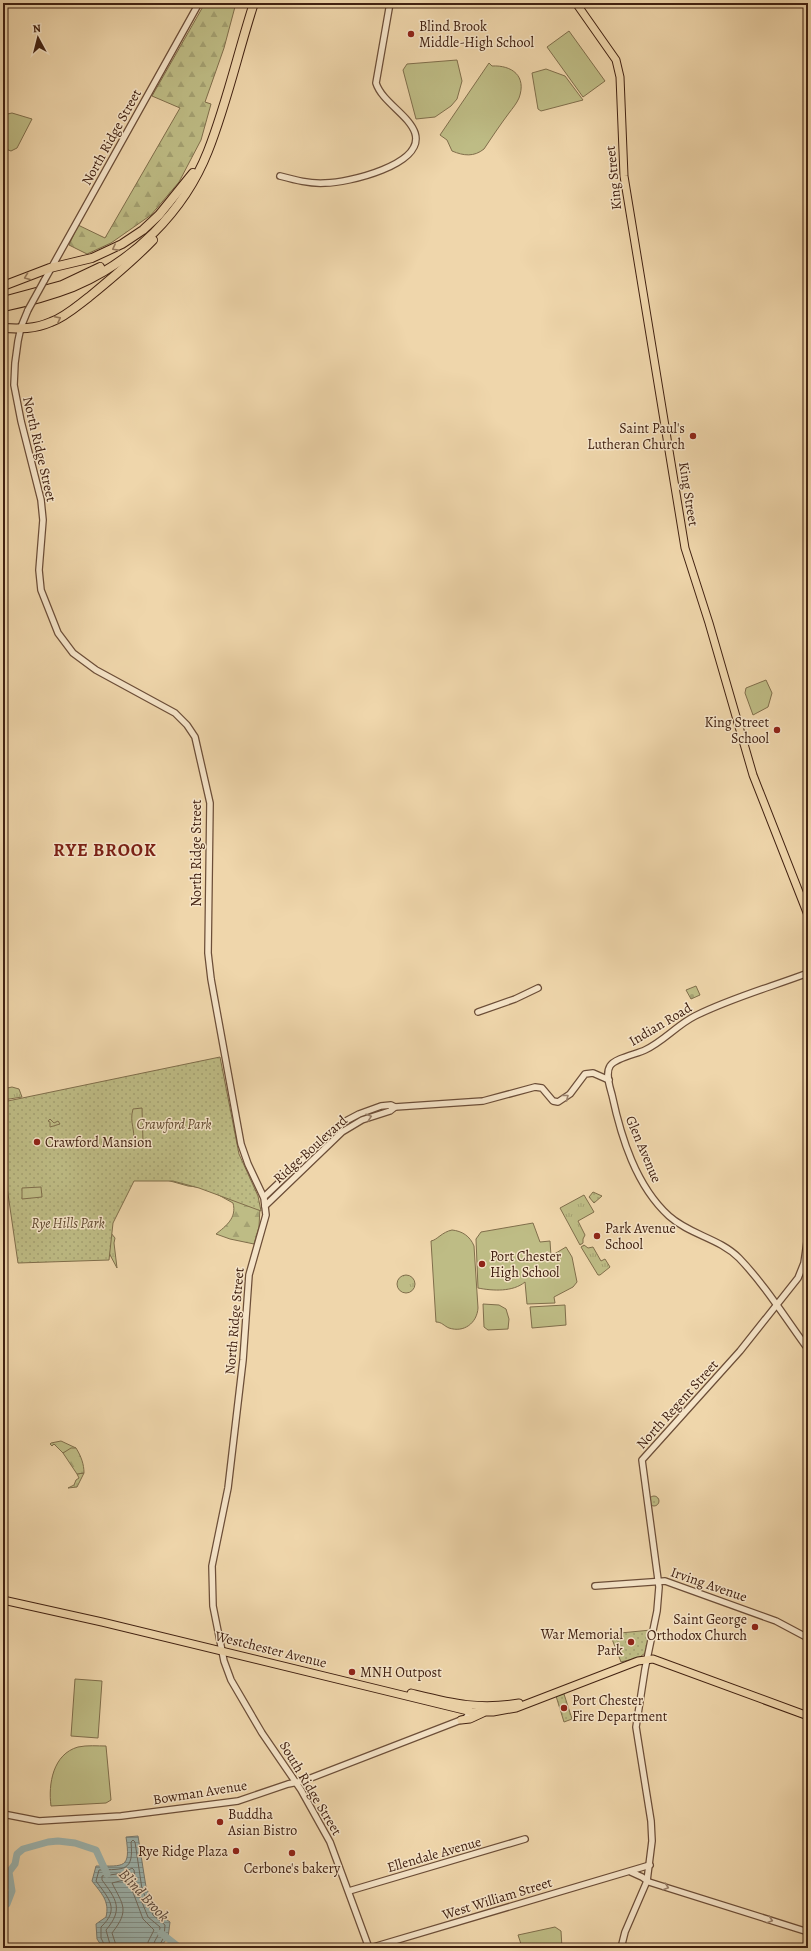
<svg xmlns="http://www.w3.org/2000/svg" width="811" height="1951" font-family="Alegreya,serif">
  <style>
    .grass { fill: url(#grass-tufts); stroke: #806e4b }
    .forest { fill: url(#forest-firs); stroke: #806e4b }
    .cemetery { fill: url(#cemetery-stones); stroke: #806e4b }
    .park { fill: url(#park-dots); stroke: #806e4b }
    .garden { fill: #bebc85; stroke: #806e4b }
    .water { fill: url(#water-rules); stroke: #787b72 }
    .lines { fill: none; stroke-linecap: round; stroke-linejoin: round }
    .shore { stroke: #6f6c62; stroke-width: 1 }
    .river { stroke: #9db7b3; stroke-width: 7 }
    .minor-casing { stroke: #6c4e38; stroke-width: 8 }
    .major-casing { stroke: #412111; stroke-width: 9 }
    .highway-casing { stroke: #412111; stroke-width: 10 }
    .minor { stroke: #f5e4c8; stroke-width: 5.5 }
    .major { stroke: #efd6ab; stroke-width: 7 }
    .highway { stroke: #efd6ab; stroke-width: 8 }
    .minor-bridge-casing { stroke: #6c4e38; stroke-width: 8; stroke-linecap: butt }
    .minor-bridge { stroke: #f5e4c8; stroke-width: 5.5 }
    .oneway { stroke: #987c5e }
    .oneway2 { stroke: #9b826c }
    .poi-dot { fill: #8f2418; stroke: #f5e4c8; stroke-width: 1.5 }
    .labels { text-anchor: middle; stroke-width: 3; stroke-linejoin: round; paint-order: stroke }
    .poi-label { font-size: 14px; fill: #412111; stroke: #f5e4c8; text-anchor: start }
    .street-label { font-size: 14px; fill: #412111; stroke: #f5e4c8 }
    .park-label { font-size: 14px; font-style: italic; fill: #60482e; stroke: #f5e4c8 }
    .water-label { font-size: 15px; font-style: italic; fill: #58463a; stroke: #f5e4c8 }
    .district-label { font-size: 18px; font-weight: bold; letter-spacing: 1px; fill: #7a1f14; stroke: #f5e4c8 }
  </style>
  <defs>
    <pattern id="grass-tufts" width="24" height="20" patternUnits="userSpaceOnUse"><rect width="24" height="20" fill="#bebc85"/><path d="M3 7l-1-3M5 7V3M7 7l1-3M15 17l-1-3M17 17v-4M19 17l1-3" fill="none" stroke="#a4a172"/></pattern>
    <pattern id="forest-firs" width="22" height="20" patternUnits="userSpaceOnUse"><rect width="22" height="20" fill="#bebc85"/><path d="M5 1l3.5 6h-7zM16 11l3.5 6h-7z" fill="#a4a172"/></pattern>
    <pattern id="cemetery-stones" width="16" height="16" patternUnits="userSpaceOnUse"><rect width="16" height="16" fill="#bebc85"/><path d="M2 7V4a2 2 0 0 1 4 0v3zM10 15v-3a2 2 0 0 1 4 0v3z" fill="#a4a172"/></pattern>
    <pattern id="park-dots" width="8" height="8" patternUnits="userSpaceOnUse"><rect width="8" height="8" fill="#bebc85"/><path d="M2 2h.1M6 6h.1" fill="none" stroke="#a4a172" stroke-width="1.8" stroke-linecap="round"/></pattern>
    <pattern id="water-rules" width="6" height="5" patternUnits="userSpaceOnUse"><rect width="6" height="5" fill="#9db7b3"/><path d="M0 2.5h6" fill="none" stroke="#829490"/></pattern>
  </defs>
  <rect width="100%" height="100%" fill="#efd6ab"/>
  <filter id="stains"><feTurbulence type="fractalNoise" baseFrequency=".005" numOctaves="4"/><feColorMatrix values="0 0 0 0 .2 0 0 0 0 .09 0 0 0 0 .02 0 0 0 .5 -.17"/></filter>
  <radialGradient id="worn" r=".72"><stop offset=".6" stop-color="#630" stop-opacity="0"/><stop offset="1" stop-color="#630" stop-opacity=".3"/></radialGradient>
  <g class="grass">
    <path d="M12,1087L19,1089L22,1097L3,1100V1089Z"/>
    <path d="M584,1195L594,1212L578,1221L585,1235L583,1239V1243L580,1245L560,1208Z"/>
    <path d="M103,1223L115,1238L114,1243L117,1268L109,1253Z"/>
    <path d="M584,1245L588,1248L593,1247L601,1261L605,1259L610,1267L600,1275H598L581,1247Z"/>
    <circle cx="406" cy="1284" r="9"/>
    <path d="M61,1441L76,1448L63,1453L54,1444L52,1446L50,1444L51,1443Z"/>
    <path d="M84,1473L77,1487L68,1488L74,1485L76,1480L79,1478L77,1474Z"/>
  </g>
  <g class="forest">
    <path d="M205,3H236L224,48L205,102L211,104L201,140L179,182L151,215L111,243L87,254L69,245L78,225L105,238L180,108L152,96Z"/>
    <path d="M157,1082C171,1095 164,1108 171,1123C174,1132 189,1138 197,1142V1156L202,1168L247,1193L260,1207L259,1227L254,1244L230,1239L216,1234C226,1226 237,1218 233,1203L206,1188L188,1186L163,1179L146,1178L102,1182L84,1175L87,1170L115,1168L116,1159L113,1150L121,1146L142,1147L147,1141L144,1131L150,1122L147,1112L139,1102L148,1095L153,1083Z"/>
    <path d="M71,1448H76C81,1456 84,1464 84,1473L77,1474L63,1453Z"/>
  </g>
  <path class="cemetery" d="M696,986L700,995L691,999L686,990Z"/>
  <g class="park">
    <path d="M220,1057L239,1154L258,1196L261,1211L199,1188L173,1181H134L113,1223L109,1260L18,1263L7,1187L3,1188V1102Z"/>
    <path d="M593,1192L602,1196L594,1203L589,1197Z"/>
    <circle cx="654" cy="1501" r="5"/>
    <path d="M651,1630L645,1653L640,1657L621,1662L610,1634Z"/>
    <path d="M564,1694L572,1719L564,1722L556,1696Z"/>
  </g>
  <g class="garden">
    <path d="M569,31L605,81L583,97L547,47Z"/>
    <path d="M457,60L462,81L457,99L451,106L435,117L416,119L403,70L407,64Z"/>
    <path d="M489,63L492,66C512,65 527,76 519,98C517,103 512,109 509,113C500,125 492,137 484,149C474,157 464,156 452,151L447,140L440,135Z"/>
    <path d="M546,69L565,76L583,100L541,111L538,109L532,73Z"/>
    <path d="M12,113L32,119L17,148L11,151L3,148V115Z"/>
    <path d="M766,680L772,693L768,707L753,715L745,693L746,688Z"/>
    <path d="M142,1108L143,1143L133,1142C136,1130 129,1123 133,1109Z"/>
    <path d="M50,1119L54,1123L58,1121L60,1124L50,1127V1122L48,1121Z"/>
    <path d="M41,1187L42,1197L22,1199V1188Z"/>
    <path d="M533,1223L540,1242L550,1241L551,1256L566,1247L572,1257L577,1282L573,1287L554,1297L555,1303L527,1304L525,1282C513,1292 493,1291 478,1288L476,1239L481,1232Z"/>
    <path d="M452,1230C462,1231 470,1236 474,1246L478,1308C477,1323 464,1333 449,1328C444,1326 442,1322 436,1322L431,1241C437,1240 442,1232 452,1230Z"/>
    <path d="M483,1304L499,1305L506,1309L509,1319L508,1329L488,1330L484,1327Z"/>
    <path d="M565,1305L566,1325L532,1328L530,1307Z"/>
    <path d="M75,1679L102,1681L98,1738L71,1736Z"/>
    <path d="M106,1746L111,1800L106,1803L51,1806C48,1784 53,1754 78,1747C87,1745 98,1746 106,1746Z"/>
    <path d="M555,1927L561,1931L562,1948L522,1947L518,1935Z"/>
  </g>
  <path class="water" d="M138,1836L146,1887L157,1913L170,1922L168,1938L159,1948H103L97,1939L96,1924L106,1917C110,1901 101,1893 92,1881L96,1866C124,1866 131,1869 126,1837Z"/>
  <g class="lines">
    <g class="shore">
      <path d="M106,1948L101,1938V1927C120,1909 109,1899 96,1881L99,1870C124,1869 134,1872 131,1842L133,1840L135,1842L142,1889L153,1915L165,1925L164,1937L158,1948"/>
      <path d="M111,1948L106,1930C124,1909 116,1899 102,1880V1876L124,1873L132,1868L134,1870L137,1890L148,1917L160,1927C160,1936 153,1940 153,1948"/>
      <path d="M117,1948L112,1933C130,1910 123,1905 112,1883L128,1879L143,1919L154,1930L148,1942L147,1948"/>
    </g>
    <g class="river">
      <path d="M3,1903L7,1904L12,1891L9,1872L15,1864L17,1854L23,1849L48,1842L58,1841L75,1843L96,1850L107,1874"/>
      <path d="M161,1933L180,1948"/>
    </g>
    <defs>
      <g id="minor">
        <path d="M280,176C295,180 310,184 325,183C347,183 425,165 415,133C409,115 382,102 376,83L390,3"/>
        <path d="M44,281L199,3"/>
        <path d="M28,310L21,327L18,341L15,363L14,385L21,421L41,500L43,520L39,570L41,590L58,633L73,653L96,670L175,713L187,725L195,737L210,803L208,953L211,979L241,1144L248,1164L264,1198L266,1215L249,1275L243,1360L228,1488L212,1566L213,1606L224,1661L231,1680L262,1733L301,1790L330,1842L369,1948"/>
        <path d="M808,973C771,987 731,998 695,1016C677,1025 664,1041 645,1050C637,1054 615,1058 610,1066C605,1074 610,1087 612,1095C621,1137 636,1186 669,1216C690,1235 719,1238 739,1258C765,1285 786,1319 808,1349"/>
        <path d="M478,1012L515,999L538,988"/>
        <path d="M264,1197L342,1123L359,1114L381,1106L391,1105L395,1107"/>
        <path d="M265,1206L342,1132L362,1120L390,1111L395,1107L483,1101L535,1087L542,1088L553,1101L558,1102L570,1094L585,1074L593,1073L609,1080"/>
        <path d="M595,1586L665,1581L776,1621L808,1638"/>
        <path d="M3,1814L39,1821L121,1816L238,1801L288,1784L303,1781L466,1718L469,1714V1707"/>
        <path d="M631,1872L642,1877L649,1882L808,1932"/>
        <path d="M349,1891L525,1839"/>
        <path d="M370,1948L650,1865"/>
        <path d="M621,1948L625,1932L647,1881L652,1841L651,1821L636,1727L645,1669L657,1611L659,1587L642,1460L740,1351L798,1278L804,1263L808,1235"/>
      </g>
      <g id="major">
        <path d="M576,3L616,60L620,77L624,176L685,548L709,623L753,775L808,915"/>
        <path d="M3,1600L102,1622L472,1712H493L516,1708L638,1661L653,1659L808,1716"/>
        <path d="M411,1693C452,1703 478,1710 519,1703"/>
        <path d="M461,1720L470,1719L483,1713"/>
      </g>
      <g id="highway">
        <path d="M3,286L50,268L92,258L122,244L143,230L159,215L193,173"/>
        <path d="M3,301L62,285L100,267"/>
        <path d="M3,307C27,302 50,296 73,287C133,262 184,212 208,151C227,103 238,52 254,3"/>
        <path d="M3,328C19,329 35,329 51,322C65,317 77,306 89,297C111,279 133,261 153,240"/>
      </g>
    </defs>
    <use href="#minor" class="minor-casing"/>
    <use href="#major" class="major-casing"/>
    <use href="#highway" class="highway-casing"/>
    <use href="#minor" class="minor"/>
    <use href="#major" class="major"/>
    <use href="#highway" class="highway"/>
    <defs>
      <path id="minor-bridge" d="M28,310L44,281"/>
    </defs>
    <use href="#minor-bridge" class="minor-bridge-casing"/>
    <use href="#minor-bridge" class="minor-bridge"/>
  </g>
  <defs><path id="oneway-chevron" d="M-2-3.5L2.5 0L-2 3.5" fill="none" stroke-width="1.6" stroke-linecap="round" stroke-linejoin="round"/></defs>
  <g class="oneway">
    <use href="#oneway-chevron" transform="translate(115 248) rotate(152)"/>
    <use href="#oneway-chevron" transform="translate(27 277) rotate(159)"/>
    <use href="#oneway-chevron" transform="translate(58 319) rotate(-27)"/>
  </g>
  <g class="oneway2">
    <use href="#oneway-chevron" transform="translate(566 1097) rotate(-37)"/>
    <use href="#oneway-chevron" transform="translate(369 1117) rotate(-19)"/>
    <use href="#oneway-chevron" transform="translate(666 1887) rotate(17)"/>
    <use href="#oneway-chevron" transform="translate(770 1920) rotate(18)"/>
  </g>
  <g class="poi-dot">
    <circle cx="411" cy="34" r="4"/>
    <circle cx="693" cy="436" r="4"/>
    <circle cx="777" cy="730" r="4"/>
    <circle cx="37" cy="1142" r="4"/>
    <circle cx="597" cy="1236" r="4"/>
    <circle cx="482" cy="1264" r="4"/>
    <circle cx="755" cy="1627" r="4"/>
    <circle cx="631" cy="1642" r="4"/>
    <circle cx="352" cy="1672" r="4"/>
    <circle cx="564" cy="1708" r="4"/>
    <circle cx="220" cy="1822" r="4"/>
    <circle cx="236" cy="1851" r="4"/>
    <circle cx="292" cy="1853" r="4"/>
  </g>
  <g class="labels">
    <g class="poi-label">
      <text x="419" y="31">Blind Brook<tspan x="419" dy="16">Middle-High School</tspan></text>
      <text x="685" y="433" text-anchor="end">Saint Paul's<tspan x="685" dy="16">Lutheran Church</tspan></text>
      <text x="769" y="727" text-anchor="end">King Street<tspan x="769" dy="16">School</tspan></text>
      <text x="45" y="1147">Crawford Mansion</text>
      <text x="605" y="1233">Park Avenue<tspan x="605" dy="16">School</tspan></text>
      <text x="490" y="1261">Port Chester<tspan x="490" dy="16">High School</tspan></text>
      <text x="747" y="1624" text-anchor="end">Saint George<tspan x="747" dy="16">Orthodox Church</tspan></text>
      <text x="623" y="1639" text-anchor="end">War Memorial<tspan x="623" dy="16">Park</tspan></text>
      <text x="360" y="1677">MNH Outpost</text>
      <text x="572" y="1705">Port Chester<tspan x="572" dy="16">Fire Department</tspan></text>
      <text x="228" y="1819">Buddha<tspan x="228" dy="16">Asian Bistro</tspan></text>
      <text x="228" y="1856" text-anchor="end">Rye Ridge Plaza</text>
      <text x="292" y="1873" text-anchor="middle">Cerbone's bakery</text>
    </g>
    <g class="street-label">
      <text transform="translate(111 137) rotate(-61)" y="5">North Ridge Street</text>
      <text transform="translate(613 178) rotate(-96)" y="5">King Street</text>
      <text transform="translate(40 449) rotate(77)" y="5">North Ridge Street</text>
      <text transform="translate(689 494) rotate(81)" y="5">King Street</text>
      <text transform="translate(196 853) rotate(-90)" y="5">North Ridge Street</text>
      <text transform="translate(660 1024) rotate(-31)" y="5">Indian Road</text>
      <text transform="translate(310 1149) rotate(-42)" y="5">Ridge Boulevard</text>
      <text transform="translate(644 1149) rotate(67)" y="5">Glen Avenue</text>
      <text transform="translate(234 1321) rotate(-85)" y="5">North Ridge Street</text>
      <text transform="translate(677 1404) rotate(-48)" y="5">North Regent Street</text>
      <text transform="translate(709 1584) rotate(19)" y="5">Irving Avenue</text>
      <text transform="translate(271 1649) rotate(14)" y="5">Westchester Avenue</text>
      <text transform="translate(311 1788) rotate(59)" y="5">South Ridge Street</text>
      <text transform="translate(200 1792) rotate(-9)" y="5">Bowman Avenue</text>
      <text transform="translate(434 1854) rotate(-16)" y="5">Ellendale Avenue</text>
      <text transform="translate(497 1898) rotate(-17)" y="5">West William Street</text>
    </g>
    <g class="park-label">
      <text x="174" y="1129">Crawford Park</text>
      <text x="68" y="1228">Rye Hills Park</text>
    </g>
    <g class="water-label">
      <text transform="translate(144 1895) rotate(47)" y="5">Blind Brook</text>
    </g>
    <g class="district-label">
      <text x="105" y="856">RYE BROOK</text>
    </g>
  </g>
  <rect width="811" height="1951" fill="none" stroke="#efd6ab" stroke-width="16"/>
  <rect x="4" y="4" width="803" height="1943" fill="none" stroke="#412111" stroke-width="2"/>
  <rect x="8" y="8" width="795" height="1935" fill="none" stroke="#412111"/>
  <g transform="translate(38 38) rotate(353)" stroke="#f5e4c8" stroke-width="3" paint-order="stroke">
  <path d="M0-3L7 15L0 10L-7 15Z" fill="#412111"/>
  <text y="-6" font-size="11" font-weight="bold" text-anchor="middle" fill="#412111">N</text>
  </g>
  <rect width="100%" height="100%" filter="url(#stains)"/>
  <rect width="100%" height="100%" fill="url(#worn)"/>
</svg>
